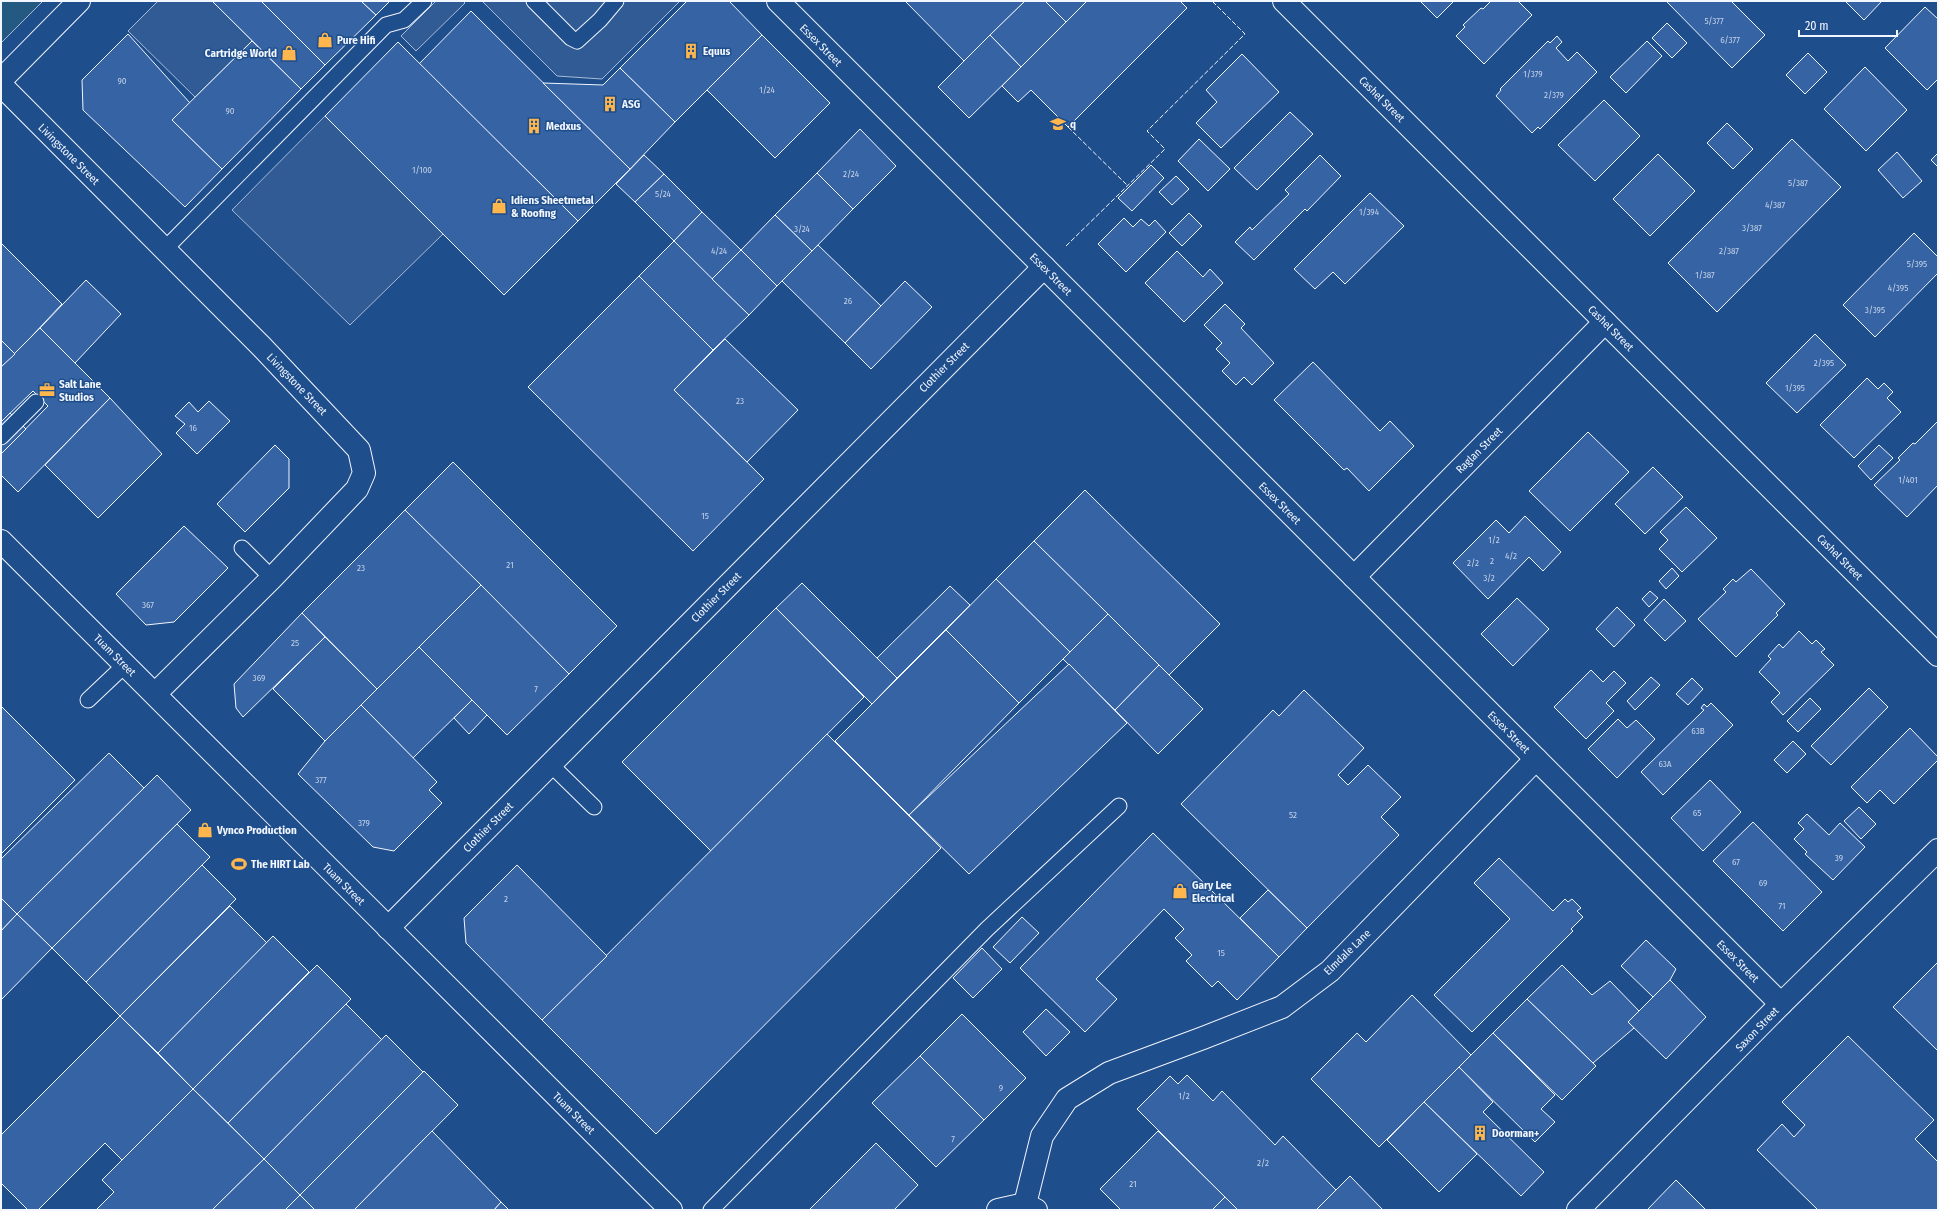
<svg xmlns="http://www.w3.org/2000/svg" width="1939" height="1211" font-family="'Fira Sans Condensed',sans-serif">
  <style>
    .green { fill: #245a82; stroke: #a8bbd7 }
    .parking { fill: #305b95; stroke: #a8bbd7 }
    .building { fill: #3563a3; stroke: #f2f6ff }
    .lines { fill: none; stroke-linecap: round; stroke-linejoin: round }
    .lane-casing { stroke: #f2f6ff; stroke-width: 17 }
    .street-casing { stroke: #f2f6ff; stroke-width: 24 }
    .secondary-casing { stroke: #f2f6ff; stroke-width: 24 }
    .primary-casing { stroke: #f2f6ff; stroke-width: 24 }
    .lane { stroke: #1f4e8c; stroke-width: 15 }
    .street { stroke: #1f4e8c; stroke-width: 22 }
    .secondary { stroke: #1f4e8c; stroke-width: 22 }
    .primary { stroke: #1f4e8c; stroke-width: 22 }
    .fence { stroke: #f2f6ff; stroke-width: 1; stroke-dasharray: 5 2; stroke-linecap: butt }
    .labels { text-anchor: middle; stroke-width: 3; stroke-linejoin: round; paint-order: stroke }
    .number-label { font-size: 9px; fill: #c3d1e8 }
    .poi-label { font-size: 11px; font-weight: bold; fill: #f2f6ff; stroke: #1f4e8c; text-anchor: start }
    .street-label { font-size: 11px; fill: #f2f6ff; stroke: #1f4e8c }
  </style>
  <rect width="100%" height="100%" fill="#1f4e8c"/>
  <path class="green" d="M1,1H43L1,43Z"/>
  <g class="parking">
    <path d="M158,1H212L252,41L195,97L128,31Z"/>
    <path d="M436,1H463L465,3L416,51L401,36Z"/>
    <path d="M482,1H680L602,79L557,76Z"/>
    <path d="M325,116L443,234L350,325L232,210Z"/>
  </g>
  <g class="building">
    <path d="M212,1H261L325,65L301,89Z"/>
    <path d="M261,1H361L376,15L325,65Z"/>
    <path d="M361,1H390L376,15Z"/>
    <path d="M687,1H729L762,35L675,122L620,68Z"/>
    <path d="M905,1H1025L964,61Z"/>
    <path d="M1025,1H1045L1066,22L1021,67L990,35Z"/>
    <path d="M1045,1H1087L1066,22Z"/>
    <path d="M1087,1H1180L1187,8L1068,127L1031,90L1018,102L1002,86Z"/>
    <path d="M1420,1H1454L1437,18Z"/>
    <path d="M1491,1H1518L1532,15L1484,64L1456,36L1465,27L1463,25L1481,8L1483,9Z"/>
    <path d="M1666,1H1731L1765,35L1732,68Z"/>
    <path d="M1845,1H1882L1864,20Z"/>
    <path d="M1925,7L1938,19V79L1927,90L1885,48Z"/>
    <path d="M471,11L630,169L578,221L419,64Z"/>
    <path d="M1667,23L1687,43L1672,58L1652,38Z"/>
    <path d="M128,34L190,103L172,120L222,169L185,207L83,110L82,80Z"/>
    <path d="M762,35L830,103L775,158L707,90Z"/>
    <path d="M990,35L1021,67L969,118L938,87Z"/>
    <path d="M1557,36L1562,42L1556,48L1568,61L1577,52L1597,72L1540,129L1538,127L1532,133L1496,96L1501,90L1500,89L1548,41L1550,43Z"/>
    <path d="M252,41L301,89L222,169L172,120Z"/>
    <path d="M1647,41L1662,56L1626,93L1610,77Z"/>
    <path d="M398,42L578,221L504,295L325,116Z"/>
    <path d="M1808,53L1827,72L1805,94L1786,75Z"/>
    <path d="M1242,54L1279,92L1221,148L1196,123L1217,102L1206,90Z"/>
    <path d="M1865,67L1907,110L1866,151L1824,109Z"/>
    <path d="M620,68L675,122L630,169L543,83L603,85Z"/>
    <path d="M1604,100L1640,136L1595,181L1558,145Z"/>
    <path d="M1290,112L1313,134L1257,190L1234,168Z"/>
    <path d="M1727,123L1753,149L1733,169L1707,143Z"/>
    <path d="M860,129L896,166L853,209L817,173Z"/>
    <path d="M1199,139L1230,169L1208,191L1178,161Z"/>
    <path d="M1792,139L1841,187L1717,312L1668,263Z"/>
    <path d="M1897,152L1922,181L1903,198L1878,170Z"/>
    <path d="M1938,153V167L1931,160Z"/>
    <path d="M1658,154L1695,191L1650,236L1613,199Z"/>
    <path d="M644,155L664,174L635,202L616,184Z"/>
    <path d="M1320,155L1341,176L1307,211L1305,209L1254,260L1235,242L1250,227L1252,230L1289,194L1285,190Z"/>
    <path d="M1151,165L1164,178L1132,211L1118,198Z"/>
    <path d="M817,173L853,209L812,251L775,215Z"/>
    <path d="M664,174L702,212L674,241L635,202Z"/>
    <path d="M1176,176L1189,189L1172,205L1159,192Z"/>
    <path d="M1370,193L1404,226L1345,284L1333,272L1315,289L1294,269Z"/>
    <path d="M702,212L741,250L712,279L674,241Z"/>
    <path d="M1189,213L1202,226L1182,246L1169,233Z"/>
    <path d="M775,215L812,251L777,286L741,250Z"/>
    <path d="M1124,218L1133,227L1141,219L1149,226L1155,220L1166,232L1126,272L1098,244Z"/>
    <path d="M1914,233L1938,257V273L1875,337L1843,305Z"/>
    <path d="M674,241L749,315L713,350L639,276Z"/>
    <path d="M1,243L62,304L15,354L1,340Z"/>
    <path d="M818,245L881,306L845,343L782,281Z"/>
    <path d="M741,250L777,286L749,315L712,279Z"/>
    <path d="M1177,251L1203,277L1210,269L1223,283L1184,322L1145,283Z"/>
    <path d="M639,276L713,350L674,390L764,479L693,551L528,387Z"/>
    <path d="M86,280L121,314L75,363L40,328Z"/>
    <path d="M905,281L932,307L871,369L845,343Z"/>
    <path d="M1225,304L1245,324L1241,328L1274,363L1252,385L1244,377L1236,385L1222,371L1230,363L1216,349L1222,343L1204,325Z"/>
    <path d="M40,328L110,398L18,492L1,475V454L48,406L33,391L1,422V367Z"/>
    <path d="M1815,334L1846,365L1797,413L1766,383Z"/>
    <path d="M725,339L798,410L747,462L674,390Z"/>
    <path d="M1,340L15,354L1,367Z"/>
    <path d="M1313,362L1380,431L1390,421L1414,446L1369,491L1347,468L1344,470L1274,400Z"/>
    <path d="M1867,378L1878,389L1884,383L1893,392L1887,398L1901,412L1854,458L1820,425Z"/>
    <path d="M110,398L162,454L98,518L45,465Z"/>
    <path d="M209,401L230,421L197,454L176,433L185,424L175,416L189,402L198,412Z"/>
    <path d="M10,413L26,429L1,454V422Z"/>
    <path d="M1938,421V485L1907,517L1874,485L1900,460L1898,458L1913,443L1915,444Z"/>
    <path d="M1588,432L1629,472L1570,531L1529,491Z"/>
    <path d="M275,445L289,459V488L245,532L217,504Z"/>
    <path d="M1879,445L1893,458L1871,480L1858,466Z"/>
    <path d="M453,462L617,626L569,674L405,510Z"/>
    <path d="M1653,467L1683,497L1645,534L1615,504Z"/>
    <path d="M1085,490L1220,624L1169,675L1034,541Z"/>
    <path d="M1686,507L1717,538L1682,572L1659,549L1668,540L1660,532Z"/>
    <path d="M405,510L481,585L377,689L302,613Z"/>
    <path d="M1525,516L1561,552L1543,571L1529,557L1488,599L1453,563L1496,520L1509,533Z"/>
    <path d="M184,526L228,568L174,622L146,625L116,594Z"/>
    <path d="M1034,541L1108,614L1070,652L996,579Z"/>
    <path d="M1672,568L1679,576L1666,589L1659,581Z"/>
    <path d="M1751,569L1785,604L1776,613L1778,615L1736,657L1698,619L1726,592L1723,589L1733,579L1736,582Z"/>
    <path d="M996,579L1070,652L1019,703L946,630Z"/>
    <path d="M802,583L897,678L872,704L776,608Z"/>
    <path d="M481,585L569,674L507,735L419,647Z"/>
    <path d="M950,586L970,605L897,678L877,658Z"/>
    <path d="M1650,591L1658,598L1649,607L1642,599Z"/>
    <path d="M1517,598L1549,629L1513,666L1481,634Z"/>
    <path d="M1664,599L1686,621L1665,641L1644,620Z"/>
    <path d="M1617,607L1635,625L1614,647L1596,629Z"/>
    <path d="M776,608L864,697L711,851L622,762Z"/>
    <path d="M302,613L325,637L243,717L236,708L234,684Z"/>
    <path d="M1108,614L1159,665L1115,710L1063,659Z"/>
    <path d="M946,630L1019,703L909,815L835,741Z"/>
    <path d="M1799,631L1812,644L1816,640L1825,649L1821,652L1834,665L1783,715L1771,702L1780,693L1759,672L1771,659L1768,656L1779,644L1783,648Z"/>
    <path d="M325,637L377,689L325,741L273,689Z"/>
    <path d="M419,647L472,700L413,758L361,705Z"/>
    <path d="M1069,664L1127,723L969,874L909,815Z"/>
    <path d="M1159,665L1203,709L1158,754L1115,710Z"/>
    <path d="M1591,670L1603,682L1614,671L1626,683L1606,703L1614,711L1586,739L1554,707Z"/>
    <path d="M1651,677L1660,685L1635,710L1627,701Z"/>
    <path d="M1692,678L1703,689L1688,705L1676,694Z"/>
    <path d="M1869,688L1888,707L1831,765L1811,746Z"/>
    <path d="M1304,690L1364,748L1338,775L1348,785L1368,765L1401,797L1381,817L1399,835L1307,928L1181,804L1273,710L1279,716Z"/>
    <path d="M1810,698L1821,709L1798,732L1787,721Z"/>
    <path d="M472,700L487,715L469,734L454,718Z"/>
    <path d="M1711,703L1733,725L1663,795L1641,772L1704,710L1701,708L1704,704L1707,707Z"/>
    <path d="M361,705L437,782L429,790L442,803L394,851L373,847L298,774L325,741Z"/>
    <path d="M1,706L75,780L1,854Z"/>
    <path d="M1618,719L1627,728L1636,720L1655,739L1617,778L1588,749Z"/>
    <path d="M1910,728L1938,757V760L1894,804L1880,790L1867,803L1851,787Z"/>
    <path d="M827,734L941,848L656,1134L542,1020Z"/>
    <path d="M1793,741L1806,754L1787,773L1774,760Z"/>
    <path d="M109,753L144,788L17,914L1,898V859Z"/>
    <path d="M157,775L191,810L52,948L17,914Z"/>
    <path d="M1710,780L1741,812L1703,851L1671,818Z"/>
    <path d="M1859,807L1876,824L1861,839L1844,821Z"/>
    <path d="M1807,814L1829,835L1840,823L1865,847L1833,880L1805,854L1807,852L1794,839L1804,829L1798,823Z"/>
    <path d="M1753,822L1822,892L1783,931L1713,861Z"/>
    <path d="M177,824L210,857L86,982L52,948Z"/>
    <path d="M1153,833L1279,957L1237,1000L1218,981L1212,987L1186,961L1192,955L1175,938L1184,929L1164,909L1096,979L1117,999L1085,1032L1020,968Z"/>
    <path d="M1499,858L1553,911L1565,899L1568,902L1572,899L1581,908L1577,911L1583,917L1571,929L1573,931L1472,1032L1434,995L1510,919L1474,883Z"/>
    <path d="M202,865L236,899L120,1016L86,982Z"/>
    <path d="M517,865L607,956L542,1020L466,943L464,918Z"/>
    <path d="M1268,890L1307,928L1279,957L1240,918Z"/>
    <path d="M1,898L17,914L1,931Z"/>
    <path d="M230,906L267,943L158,1053L120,1016Z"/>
    <path d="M17,914L52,948L1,1000V931Z"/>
    <path d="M1022,917L1039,933L1010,963L993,947Z"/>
    <path d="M273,936L309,972L193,1089L158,1053Z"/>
    <path d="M1646,940L1676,969L1670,980L1653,997L1621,966Z"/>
    <path d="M982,948L1002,969L973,998L953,978Z"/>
    <path d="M1938,962V1051L1893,1007Z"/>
    <path d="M317,965L351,999L228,1123L193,1089Z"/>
    <path d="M1562,965L1592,995L1610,981L1639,1011L1628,1022L1634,1028L1593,1063L1527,999Z"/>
    <path d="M1670,980L1706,1017L1666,1059L1628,1022Z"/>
    <path d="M1412,995L1471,1055L1379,1147L1311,1079L1357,1033L1366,1042Z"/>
    <path d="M1527,999L1596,1066L1562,1100L1493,1033Z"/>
    <path d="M346,1004L382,1040L264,1159L228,1123Z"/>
    <path d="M1046,1009L1070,1032L1046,1056L1023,1032Z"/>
    <path d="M962,1014L1026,1078L984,1120L920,1056Z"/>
    <path d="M120,1016L193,1089L122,1160L105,1143L38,1210H28L1,1183V1135Z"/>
    <path d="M1493,1033L1555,1095L1541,1109L1555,1122L1535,1142L1459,1067Z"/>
    <path d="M386,1035L423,1072L300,1195L264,1159Z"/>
    <path d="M1848,1036L1934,1120L1915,1139L1938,1162V1210H1818L1757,1150L1782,1124L1794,1137L1805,1125L1782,1102Z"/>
    <path d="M920,1056L984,1120L936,1167L872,1103Z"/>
    <path d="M1459,1067L1493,1102L1483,1112L1544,1172L1521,1196L1424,1102Z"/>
    <path d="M424,1071L458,1105L354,1210H315L300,1195Z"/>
    <path d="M1187,1075L1213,1101L1222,1091L1275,1145L1283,1136L1336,1190L1316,1210H1238L1137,1109L1170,1076L1178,1084Z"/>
    <path d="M193,1089L264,1159L212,1210H96L114,1192L102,1180Z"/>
    <path d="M1424,1102L1477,1154L1439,1192L1387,1140Z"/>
    <path d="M432,1131L501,1202L494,1210H354Z"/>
    <path d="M1158,1131L1225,1197L1212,1210H1121L1100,1189Z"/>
    <path d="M876,1143L918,1185L894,1210H809Z"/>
    <path d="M264,1159L300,1195L285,1210H212Z"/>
    <path d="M1350,1176L1383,1210H1316Z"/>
    <path d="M1676,1180L1706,1210H1647Z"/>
    <path d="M300,1195L315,1210H285Z"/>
    <path d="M1225,1197L1238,1210H1212Z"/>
    <path d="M501,1202L509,1210H494Z"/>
  </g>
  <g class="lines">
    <defs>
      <g id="lane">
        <path d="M534,1L571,38L577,41L600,20L616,1"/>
        <path d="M164,250L386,25L404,20L424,1"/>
        <path d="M1,437L36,402"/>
        <path d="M242,548L272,578"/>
        <path d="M88,700L125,665"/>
        <path d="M550,764L594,807"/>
        <path d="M711,1210L987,929L1119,806"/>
      </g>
      <g id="street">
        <path d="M778,1L1781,1004"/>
        <path d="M1,85L262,347L359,450L364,473L357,489L272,578L155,694"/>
        <path d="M1354,577L1605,322"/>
        <path d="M388,928L1044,267"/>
        <path d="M1025,1204L1042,1136L1067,1099L1109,1073L1203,1038L1282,1007L1330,971L1536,759"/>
        <path d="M998,1210L1025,1204L1036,1210"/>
        <path d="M1578,1210L1781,1004L1938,850"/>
      </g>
      <g id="secondary">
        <path d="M1284,1L1938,655"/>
        <path d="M1,541L671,1210"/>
      </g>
      <path id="primary" d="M1,80L79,1"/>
    </defs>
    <use href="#lane" class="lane-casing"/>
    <use href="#street" class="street-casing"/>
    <use href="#secondary" class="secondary-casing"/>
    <use href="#primary" class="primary-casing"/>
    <use href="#lane" class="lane"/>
    <use href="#street" class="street"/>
    <use href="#secondary" class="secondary"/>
    <use href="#primary" class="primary"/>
    <g class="fence">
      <path d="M1068,127L1128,186"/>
      <path d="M1066,246L1165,149L1147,131L1245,34L1212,1"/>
    </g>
  </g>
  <defs>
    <symbol id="shop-bare" viewBox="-9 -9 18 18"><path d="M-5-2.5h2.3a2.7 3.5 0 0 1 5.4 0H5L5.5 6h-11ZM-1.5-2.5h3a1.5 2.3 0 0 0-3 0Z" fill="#ffb74d" stroke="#1f4e8c" stroke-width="2.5" paint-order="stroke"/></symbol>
    <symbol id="building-bare" viewBox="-9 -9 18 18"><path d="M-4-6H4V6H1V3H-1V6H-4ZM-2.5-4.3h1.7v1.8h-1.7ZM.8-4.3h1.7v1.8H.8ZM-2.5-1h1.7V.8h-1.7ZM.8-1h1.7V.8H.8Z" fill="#ffb74d" stroke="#1f4e8c" stroke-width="2.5" paint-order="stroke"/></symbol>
    <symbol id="school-bare" viewBox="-9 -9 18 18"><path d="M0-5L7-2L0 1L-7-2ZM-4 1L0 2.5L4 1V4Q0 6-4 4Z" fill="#ffb74d" stroke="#1f4e8c" stroke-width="2.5" paint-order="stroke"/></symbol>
    <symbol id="office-bare" viewBox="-9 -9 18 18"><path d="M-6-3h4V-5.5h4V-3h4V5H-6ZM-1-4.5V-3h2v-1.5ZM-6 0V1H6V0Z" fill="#ffb74d" stroke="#1f4e8c" stroke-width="2.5" paint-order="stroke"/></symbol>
    <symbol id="stadium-bare" viewBox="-9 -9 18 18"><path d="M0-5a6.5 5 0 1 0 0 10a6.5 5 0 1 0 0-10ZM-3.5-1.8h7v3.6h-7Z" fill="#ffb74d" stroke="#1f4e8c" stroke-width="2.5" paint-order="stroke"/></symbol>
  </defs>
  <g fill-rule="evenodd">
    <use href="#shop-bare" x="314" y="29" width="22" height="22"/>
    <use href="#building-bare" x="680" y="40" width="22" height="22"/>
    <use href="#shop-bare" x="278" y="42" width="22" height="22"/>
    <use href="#building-bare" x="599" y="93" width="22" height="22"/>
    <use href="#school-bare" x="1047" y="113" width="22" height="22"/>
    <use href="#building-bare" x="523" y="115" width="22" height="22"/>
    <use href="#shop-bare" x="488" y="195" width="22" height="22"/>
    <use href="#office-bare" x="36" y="379" width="22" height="22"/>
    <use href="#shop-bare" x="194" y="819" width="22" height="22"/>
    <use href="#stadium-bare" x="228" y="853" width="22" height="22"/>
    <use href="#shop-bare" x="1169" y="880" width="22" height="22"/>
    <use href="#building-bare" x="1469" y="1122" width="22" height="22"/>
  </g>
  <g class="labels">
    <g class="number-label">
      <text x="1714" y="24">5/377</text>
      <text x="1730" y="43">6/377</text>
      <text x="1533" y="77">1/379</text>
      <text x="122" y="84">90</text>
      <text x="767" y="93">1/24</text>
      <text x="1554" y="98">2/379</text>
      <text x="230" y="114">90</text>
      <text x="422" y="173">1/100</text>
      <text x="851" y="177">2/24</text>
      <text x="1798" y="186">5/387</text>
      <text x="663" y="197">5/24</text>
      <text x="1775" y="208">4/387</text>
      <text x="1369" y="215">1/394</text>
      <text x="1752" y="231">3/387</text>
      <text x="802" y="232">3/24</text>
      <text x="719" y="254">4/24</text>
      <text x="1729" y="254">2/387</text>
      <text x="1917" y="267">5/395</text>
      <text x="1705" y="278">1/387</text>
      <text x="1898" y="291">4/395</text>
      <text x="848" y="304">26</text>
      <text x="1875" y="313">3/395</text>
      <text x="1824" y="366">2/395</text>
      <text x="1795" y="391">1/395</text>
      <text x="740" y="404">23</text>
      <text x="193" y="431">16</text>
      <text x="1908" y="483">1/401</text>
      <text x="705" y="519">15</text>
      <text x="1494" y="543">1/2</text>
      <text x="1511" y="559">4/2</text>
      <text x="1492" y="564">2</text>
      <text x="1473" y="566">2/2</text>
      <text x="510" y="568">21</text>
      <text x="361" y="571">23</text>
      <text x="1489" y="581">3/2</text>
      <text x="148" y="608">367</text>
      <text x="295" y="646">25</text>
      <text x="259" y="681">369</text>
      <text x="536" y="692">7</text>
      <text x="1698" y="734">63B</text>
      <text x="1665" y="767">63A</text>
      <text x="321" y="783">377</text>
      <text x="1697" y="816">65</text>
      <text x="1293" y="818">52</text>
      <text x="364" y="826">379</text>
      <text x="1839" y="861">39</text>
      <text x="1736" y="865">67</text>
      <text x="1763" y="886">69</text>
      <text x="506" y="902">2</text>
      <text x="1782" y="909">71</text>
      <text x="1221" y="956">15</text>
      <text x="1001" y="1091">9</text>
      <text x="1184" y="1099">1/2</text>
      <text x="953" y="1142">7</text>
      <text x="1263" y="1166">2/2</text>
      <text x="1133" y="1187">21</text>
    </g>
    <g class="poi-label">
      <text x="337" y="44">Pure Hifi</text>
      <text x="703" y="55">Equus</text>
      <text x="277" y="57" text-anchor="end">Cartridge World</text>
      <text x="622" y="108">ASG</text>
      <text x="1070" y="128">q</text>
      <text x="546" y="130">Medxus</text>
      <text x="511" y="204">Idiens Sheetmetal<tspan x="511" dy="13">&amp; Roofing</tspan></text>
      <text x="59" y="388">Salt Lane<tspan x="59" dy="13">Studios</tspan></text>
      <text x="217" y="834">Vynco Production</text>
      <text x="251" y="868">The HIRT Lab</text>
      <text x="1192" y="889">Gary Lee<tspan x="1192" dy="13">Electrical</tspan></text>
      <text x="1492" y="1137">Doorman+</text>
    </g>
    <g class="street-label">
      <text transform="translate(821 45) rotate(45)" y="4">Essex Street</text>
      <text transform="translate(1382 99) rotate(45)" y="4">Cashel Street</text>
      <text transform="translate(69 154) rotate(45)" y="4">Livingstone Street</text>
      <text transform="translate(1051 274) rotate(45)" y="4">Essex Street</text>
      <text transform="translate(1611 328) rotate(45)" y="4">Cashel Street</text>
      <text transform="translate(944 367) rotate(-45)" y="4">Clothier Street</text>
      <text transform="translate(297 384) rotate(46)" y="4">Livingstone Street</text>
      <text transform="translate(1479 450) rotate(-45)" y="4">Raglan Street</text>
      <text transform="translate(1280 503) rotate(45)" y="4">Essex Street</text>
      <text transform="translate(1840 557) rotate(45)" y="4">Cashel Street</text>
      <text transform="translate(716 597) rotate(-45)" y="4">Clothier Street</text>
      <text transform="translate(115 655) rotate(45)" y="4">Tuam Street</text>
      <text transform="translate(1509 732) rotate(45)" y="4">Essex Street</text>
      <text transform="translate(488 827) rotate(-45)" y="4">Clothier Street</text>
      <text transform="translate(344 884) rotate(45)" y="4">Tuam Street</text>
      <text transform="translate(1347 952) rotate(-44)" y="4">Elmdale Lane</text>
      <text transform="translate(1738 961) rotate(45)" y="4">Essex Street</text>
      <text transform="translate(1757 1029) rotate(-46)" y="4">Saxon Street</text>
      <text transform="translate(574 1113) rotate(45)" y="4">Tuam Street</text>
    </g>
  </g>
  <rect width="1939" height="1211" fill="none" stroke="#f2f6ff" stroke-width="4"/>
  <path d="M1799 30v6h98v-6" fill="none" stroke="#f2f6ff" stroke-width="2"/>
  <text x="1805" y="30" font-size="12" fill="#f2f6ff" stroke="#1f4e8c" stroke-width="3" paint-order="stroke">20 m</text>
</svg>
